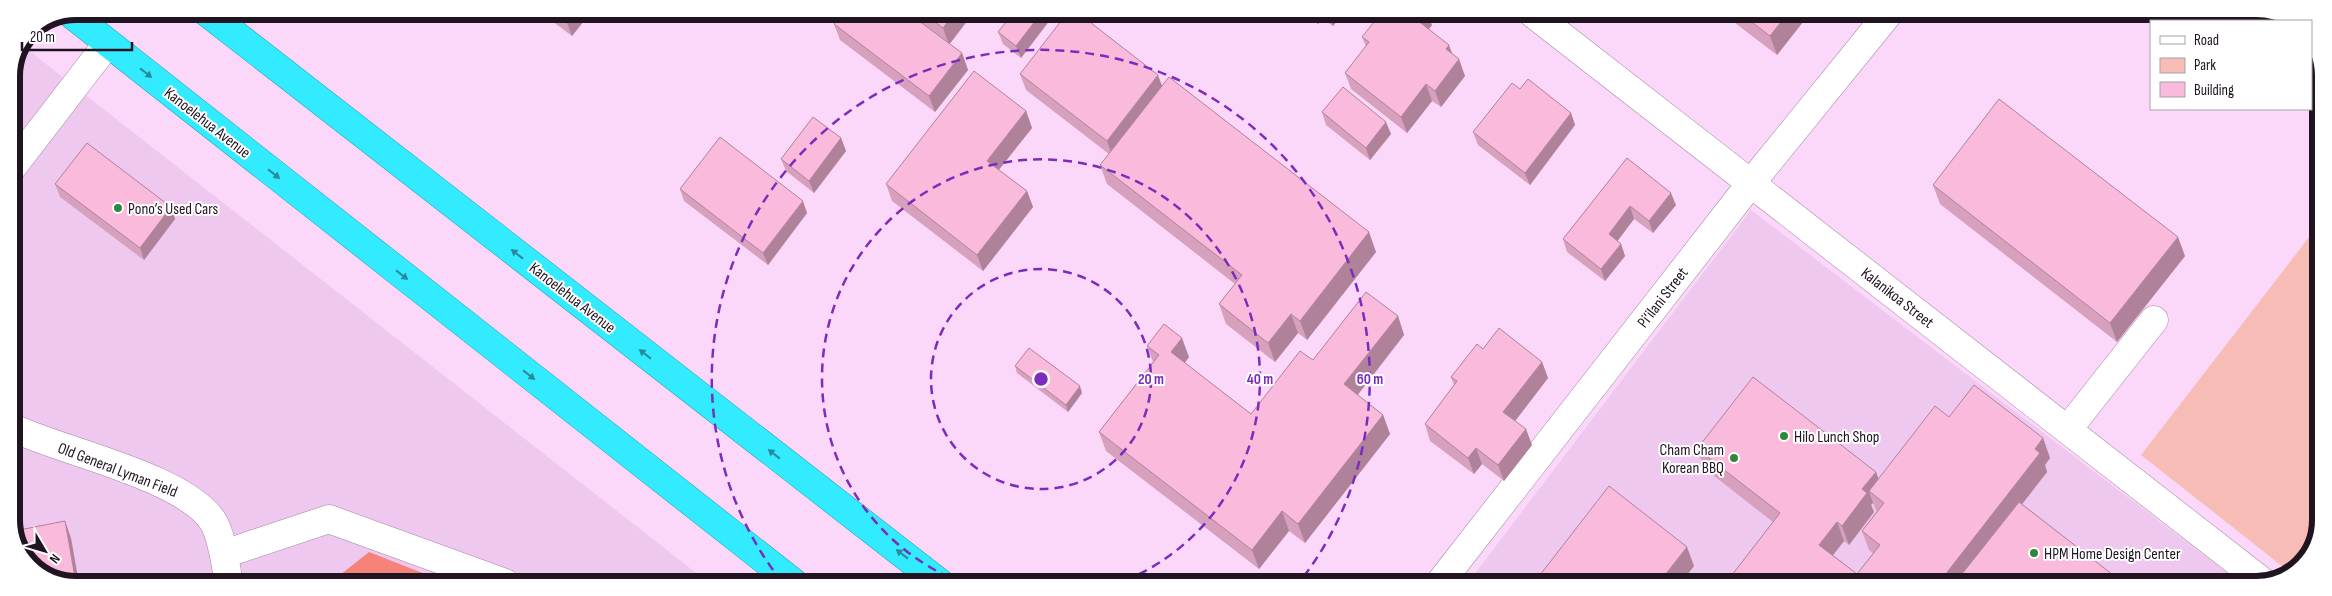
<svg xmlns="http://www.w3.org/2000/svg" width="2332" height="596" font-family="'Sofia Sans Condensed',sans-serif">
  <style>
    .built { fill: #eec8ee }
    .green { fill: #f8bcb6 }
    .forest { fill: #f58379 }
    .lines { fill: none; stroke-linecap: round; stroke-linejoin: round }
    .minor-casing { stroke: #a686a6; stroke-width: 29 }
    .highway-casing { stroke: #2ca0b0; stroke-width: 29 }
    .minor { stroke: #fff; stroke-width: 28 }
    .highway { stroke: #33ebfe; stroke-width: 28 }
    .wall { fill: #d7a0bd; fill-rule: evenodd }
    .shaded-wall { fill: #af829a }
    .building { fill: #fabadc; stroke: #af829a }
    .oneway { fill: #2a8a9a }
    .ring { fill: none; stroke: #7b2cbf; stroke-width: 2.5; stroke-dasharray: 9 6 }
    .poi-dot { fill: #2c893b; stroke: #fff; stroke-width: 2 }
    .labels { text-anchor: middle; stroke-width: 4; stroke-linejoin: round; paint-order: stroke }
    .street-label { font-size: 16px; fill: #201420; stroke: #fff }
    .poi-label { font-size: 16px; fill: #201420; stroke: #fff; text-anchor: start }
    .rim { fill: none; stroke: #201420; stroke-width: 6 }
    .centre { fill: #7b2cbf; stroke: #fff; stroke-width: 2.5 }
    .ring-label { font-size: 15px; text-anchor: middle; font-weight: bold; fill: #7b2cbf; stroke: #fff; stroke-width: 4; stroke-linejoin: round; paint-order: stroke }
  </style>
  <rect width="100%" height="100%" fill="#fbd8fa"/>
  <g class="built">
    <path d="M23,46L709,583H59L27,563L11,525V75Z"/>
    <path d="M1751,210L2243,585L1467,584Z"/>
  </g>
  <path class="green" d="M2320,223L2319,537L2296,571L2291,573L2141,455Z"/>
  <path class="forest" d="M369,552L448,583H330Z"/>
  <g class="lines">
    <defs>
      <g id="minor">
        <path d="M1532,13L2263,582"/>
        <path d="M11,169L108,43"/>
        <path d="M11,427C62,452 187,477 214,523C223,540 225,564 229,583"/>
        <path d="M2068,429L2154,320"/>
        <path d="M224,554L329,519L505,583"/>
        <path d="M1439,584L1751,183L1889,13"/>
      </g>
      <g id="highway">
        <path d="M205,11L940,583"/>
        <path d="M70,13L794,583"/>
      </g>
    </defs>
    <use href="#minor" class="minor-casing"/>
    <use href="#highway" class="highway-casing"/>
    <use href="#minor" class="minor"/>
    <use href="#highway" class="highway"/>
  </g>
  <g class="wall">
    <path d="M540,12H591L572,36Z"/>
    <path d="M843,12H974L949,44L962,53L968,70L935,112L840,40L834,24Z"/>
    <path d="M1014,12H1056L1021,58L1003,44L998,32Z"/>
    <path d="M1303,12H1344L1333,26L1323,19L1318,24Z"/>
    <path d="M1722,13H1810L1777,55Z"/>
    <path d="M2259,13H2273L2285,21H2270Z"/>
    <path d="M1432,25L1429,29L1453,55L1465,76L1441,107L1432,101L1407,133L1351,89L1345,73L1366,46L1362,37Z"/>
    <path d="M1020,74L1162,85L1376,252L1307,340L1298,333L1275,362L1226,324L1219,304L1235,284L1107,184L1100,165L1109,154L1026,90Z"/>
    <path d="M1520,89L1571,113L1575,125L1530,185L1478,145L1473,132Z"/>
    <path d="M1026,111L1032,128L999,170L1027,191L1033,207L983,271L892,201L886,184Z"/>
    <path d="M1322,112L1391,134L1370,160L1326,125Z"/>
    <path d="M841,138L846,151L814,193L786,171L781,159Z"/>
    <path d="M1627,158L1676,205L1653,233L1634,219L1617,241L1621,244L1625,256L1605,281L1567,252L1563,239Z"/>
    <path d="M55,184L171,207L175,219L144,260L60,197Z"/>
    <path d="M1933,185L2185,256L2117,342L1940,204Z"/>
    <path d="M680,189L807,213L768,265L684,201Z"/>
    <path d="M1398,316L1404,335L1358,395L1383,415L1390,434L1305,543L1289,531L1259,569L1106,451L1099,432L1153,362L1147,346L1189,357L1185,363L1251,414L1313,360Z"/>
    <path d="M2320,327L2319,341L2317,340L2315,333Z"/>
    <path d="M1483,349L1542,362L1548,378L1515,421L1532,445L1504,481L1482,464L1474,474L1430,441L1425,424L1454,385L1451,377Z"/>
    <path d="M1015,366L1082,393L1068,412L1017,373Z"/>
    <path d="M1949,417L2043,438L2050,458L2045,465L2047,472L2022,504L2126,585L1725,584L1773,522L1704,468L1697,449L1876,472L1878,479ZM1873,503L1876,510L1877,511L1862,531L1869,550L1873,553L1857,574L1833,555L1844,541L1849,545L1874,512L1871,505Z"/>
  </g>
  <g class="shaded-wall">
    <path d="M572,12H591L572,36L566,20Z"/>
    <path d="M955,12H974L949,45L943,28Z"/>
    <path d="M1042,12H1056L1021,58L1016,46Z"/>
    <path d="M1314,12H1321L1323,19L1318,24Z"/>
    <path d="M1330,12H1344L1333,26L1329,14Z"/>
    <path d="M1423,13H1427L1432,25L1423,36L1417,20Z"/>
    <path d="M1788,13H1810L1777,55L1770,36Z"/>
    <path d="M1449,45L1455,61L1446,49Z"/>
    <path d="M962,53L968,70L935,112L929,96Z"/>
    <path d="M1459,59L1465,76L1441,107L1435,91Z"/>
    <path d="M1158,75L1164,91L1113,158L1107,141Z"/>
    <path d="M1426,84L1432,101L1407,133L1401,117Z"/>
    <path d="M1026,111L1032,128L993,177L987,161Z"/>
    <path d="M1571,113L1575,125L1530,185L1525,173Z"/>
    <path d="M1386,122L1391,134L1370,160L1366,148Z"/>
    <path d="M841,138L846,151L814,193L809,181Z"/>
    <path d="M1027,191L1033,207L983,271L977,255Z"/>
    <path d="M1671,193L1676,205L1653,233L1649,221Z"/>
    <path d="M803,201L807,213L768,265L763,253Z"/>
    <path d="M1630,206L1634,219L1613,247L1609,234Z"/>
    <path d="M171,207L175,219L144,260L140,248Z"/>
    <path d="M1369,232L1376,252L1307,340L1300,321Z"/>
    <path d="M2178,237L2185,256L2117,342L2110,323Z"/>
    <path d="M1621,244L1625,256L1605,281L1601,269Z"/>
    <path d="M1291,314L1298,333L1275,362L1268,343Z"/>
    <path d="M1398,316L1404,335L1351,403L1344,384Z"/>
    <path d="M1182,338L1189,357L1178,371L1171,352Z"/>
    <path d="M1542,362L1548,378L1509,429L1503,412Z"/>
    <path d="M1080,386L1082,393L1068,412L1066,405Z"/>
    <path d="M1383,415L1390,434L1305,543L1298,524Z"/>
    <path d="M1526,429L1532,445L1504,481L1498,465Z"/>
    <path d="M2043,438L2050,458L2045,465L2047,472L1960,584H1938Z"/>
    <path d="M1476,448L1482,464L1474,474L1468,458Z"/>
    <path d="M1876,472L1883,491H1869L1873,503L1871,505L1874,512L1849,545L1842,526L1862,489Z"/>
    <path d="M1282,511L1289,531L1259,569L1252,550Z"/>
    <path d="M65,521L71,538L79,583H76Z"/>
    <path d="M1837,522L1844,541L1826,564L1819,545Z"/>
    <path d="M1687,547L1694,566L1680,584H1658Z"/>
  </g>
  <g class="building">
    <path d="M556,12H572L566,20Z"/>
    <path d="M843,12H907L962,53L929,96L834,24Z"/>
    <path d="M922,12H955L943,28Z"/>
    <path d="M1014,12H1042L1016,46L998,32Z"/>
    <path d="M1068,12H1077L1158,75L1107,141L1020,74Z"/>
    <path d="M1381,13H1423L1417,20L1449,45L1446,49L1459,59L1435,91L1426,84L1401,117L1345,73L1369,42L1362,37Z"/>
    <path d="M1740,13H1788L1770,36Z"/>
    <path d="M974,71L1026,111L987,161L1027,191L977,255L886,184Z"/>
    <path d="M1169,77L1369,232L1300,321L1291,314L1268,343L1219,304L1242,275L1100,165Z"/>
    <path d="M1528,79L1571,113L1525,173L1473,132L1512,83L1520,89Z"/>
    <path d="M1343,87L1386,122L1366,148L1322,112Z"/>
    <path d="M1999,99L2178,237L2110,323L1933,185Z"/>
    <path d="M813,117L841,138L809,181L781,159Z"/>
    <path d="M720,137L803,201L763,253L680,189Z"/>
    <path d="M87,143L171,207L140,248L55,184Z"/>
    <path d="M1627,158L1671,193L1649,221L1630,206L1609,234L1621,244L1601,269L1563,239Z"/>
    <path d="M1366,292L1398,316L1344,384L1383,415L1298,524L1282,511L1252,550L1099,432L1159,355L1147,346L1164,324L1182,338L1171,352L1251,414L1300,351L1313,360Z"/>
    <path d="M2320,327L2319,336L2315,333Z"/>
    <path d="M1499,328L1542,362L1503,412L1526,429L1498,465L1476,448L1468,458L1425,424L1457,381L1451,377L1477,344L1483,349Z"/>
    <path d="M1029,348L1080,386L1066,405L1015,366Z"/>
    <path d="M1753,377L1876,472L1862,489L1867,493L1842,526L1837,522L1819,545L1857,574L1880,545L1862,531L1884,503L1869,491L1935,406L1949,417L1974,385L2043,438L2035,449L2040,453L1938,584H1725L1780,513L1697,449Z"/>
    <path d="M1609,486L1687,547L1658,584H1533Z"/>
    <path d="M2019,502L2126,585L1954,584Z"/>
    <path d="M65,521L76,583H59L27,563L14,531Z"/>
  </g>
  <defs><path id="oneway-solid" d="M-6-.8H1V-3.2L6.5 0L1 3.2V.8H-6Z" transform="scale(1.25)"/></defs>
  <g class="oneway">
    <use href="#oneway-solid" transform="translate(146 73) rotate(38)"/>
    <use href="#oneway-solid" transform="translate(274 174) rotate(38)"/>
    <use href="#oneway-solid" transform="translate(517 254) rotate(-142)"/>
    <use href="#oneway-solid" transform="translate(402 275) rotate(38)"/>
    <use href="#oneway-solid" transform="translate(645 354) rotate(-142)"/>
    <use href="#oneway-solid" transform="translate(529 375) rotate(38)"/>
    <use href="#oneway-solid" transform="translate(774 454) rotate(-142)"/>
    <use href="#oneway-solid" transform="translate(902 554) rotate(-142)"/>
  </g>
  <g class="ring">
    <circle cx="1041" cy="379" r="110"/>
    <path d="M963 583A219 219 0 1 1 1119 583"/>
    <path d="M782 582A329 329 0 1 1 1298 584"/>
  </g>
  <g class="poi-dot">
    <circle cx="118" cy="208" r="5"/>
    <circle cx="1784" cy="436" r="5"/>
    <circle cx="1734" cy="458" r="5"/>
    <circle cx="2034" cy="553" r="5"/>
  </g>
  <g class="labels">
    <g class="street-label">
      <text transform="translate(208 122) rotate(38)" y="6">Kanoelehua Avenue</text>
      <text transform="translate(573 297) rotate(38)" y="6">Kanoelehua Avenue</text>
      <text transform="translate(1662 297) rotate(-52)" y="6">Pi‘ilani Street</text>
      <text transform="translate(1898 297) rotate(38)" y="6">Kalanikoa Street</text>
      <text transform="translate(118 469) rotate(21)" y="6">Old General Lyman Field</text>
    </g>
    <g class="poi-label">
      <text x="128" y="214">Pono’s Used Cars</text>
      <text x="1794" y="442">Hilo Lunch Shop</text>
      <text x="1724" y="455" text-anchor="end">Cham Cham<tspan x="1724" dy="18">Korean BBQ</tspan></text>
      <text x="2044" y="559">HPM Home Design Center</text>
    </g>
  </g>
  <path d="M0 0H2332V596H0ZM76 20H2256A56 56 0 0 1 2312 76V520A56 56 0 0 1 2256 576H76A56 56 0 0 1 20 520V76A56 56 0 0 1 76 20Z" fill="#fff" fill-rule="evenodd"/>
  <path class="rim" d="M76 20H2256A56 56 0 0 1 2312 76V520A56 56 0 0 1 2256 576H76A56 56 0 0 1 20 520V76A56 56 0 0 1 76 20Z"/>
  <circle cx="1041" cy="379" r="8" class="centre"/>
  <g class="ring-label">
    <text x="1151" y="384">20 m</text>
    <text x="1260" y="384">40 m</text>
    <text x="1370" y="384">60 m</text>
  </g>
  <rect x="2150" y="20" width="162" height="90" fill="#ffffff" stroke="#a6a1a6"/>
  <rect x="2160" y="36" width="25" height="8" fill="#ffffff" stroke="#a6a1a6"/>
  <text x="2194" y="45" font-size="15" fill="#201420">Road</text>
  <rect x="2160" y="58" width="25" height="15" fill="#f8bcb6" stroke="#a6a1a6"/>
  <text x="2194" y="70" font-size="15" fill="#201420">Park</text>
  <rect x="2160" y="82" width="25" height="15" fill="#fabadc" stroke="#a6a1a6"/>
  <text x="2194" y="95" font-size="15" fill="#201420">Building</text>
  <g transform="translate(45 551) rotate(128)" stroke="#ffffff" stroke-width="4" paint-order="stroke">
  <path d="M0-4L9 19L0 12L-9 19Z" fill="#201420"/>
  <text y="-8" font-size="14" font-weight="bold" text-anchor="middle" fill="#201420">N</text>
  </g>
  <path d="M22 42v8h110v-8" fill="none" stroke="#201420" stroke-width="2.5"/>
  <text x="30" y="42" font-size="15" fill="#201420" stroke="#ffffff" stroke-width="4" paint-order="stroke">20 m</text>
</svg>
